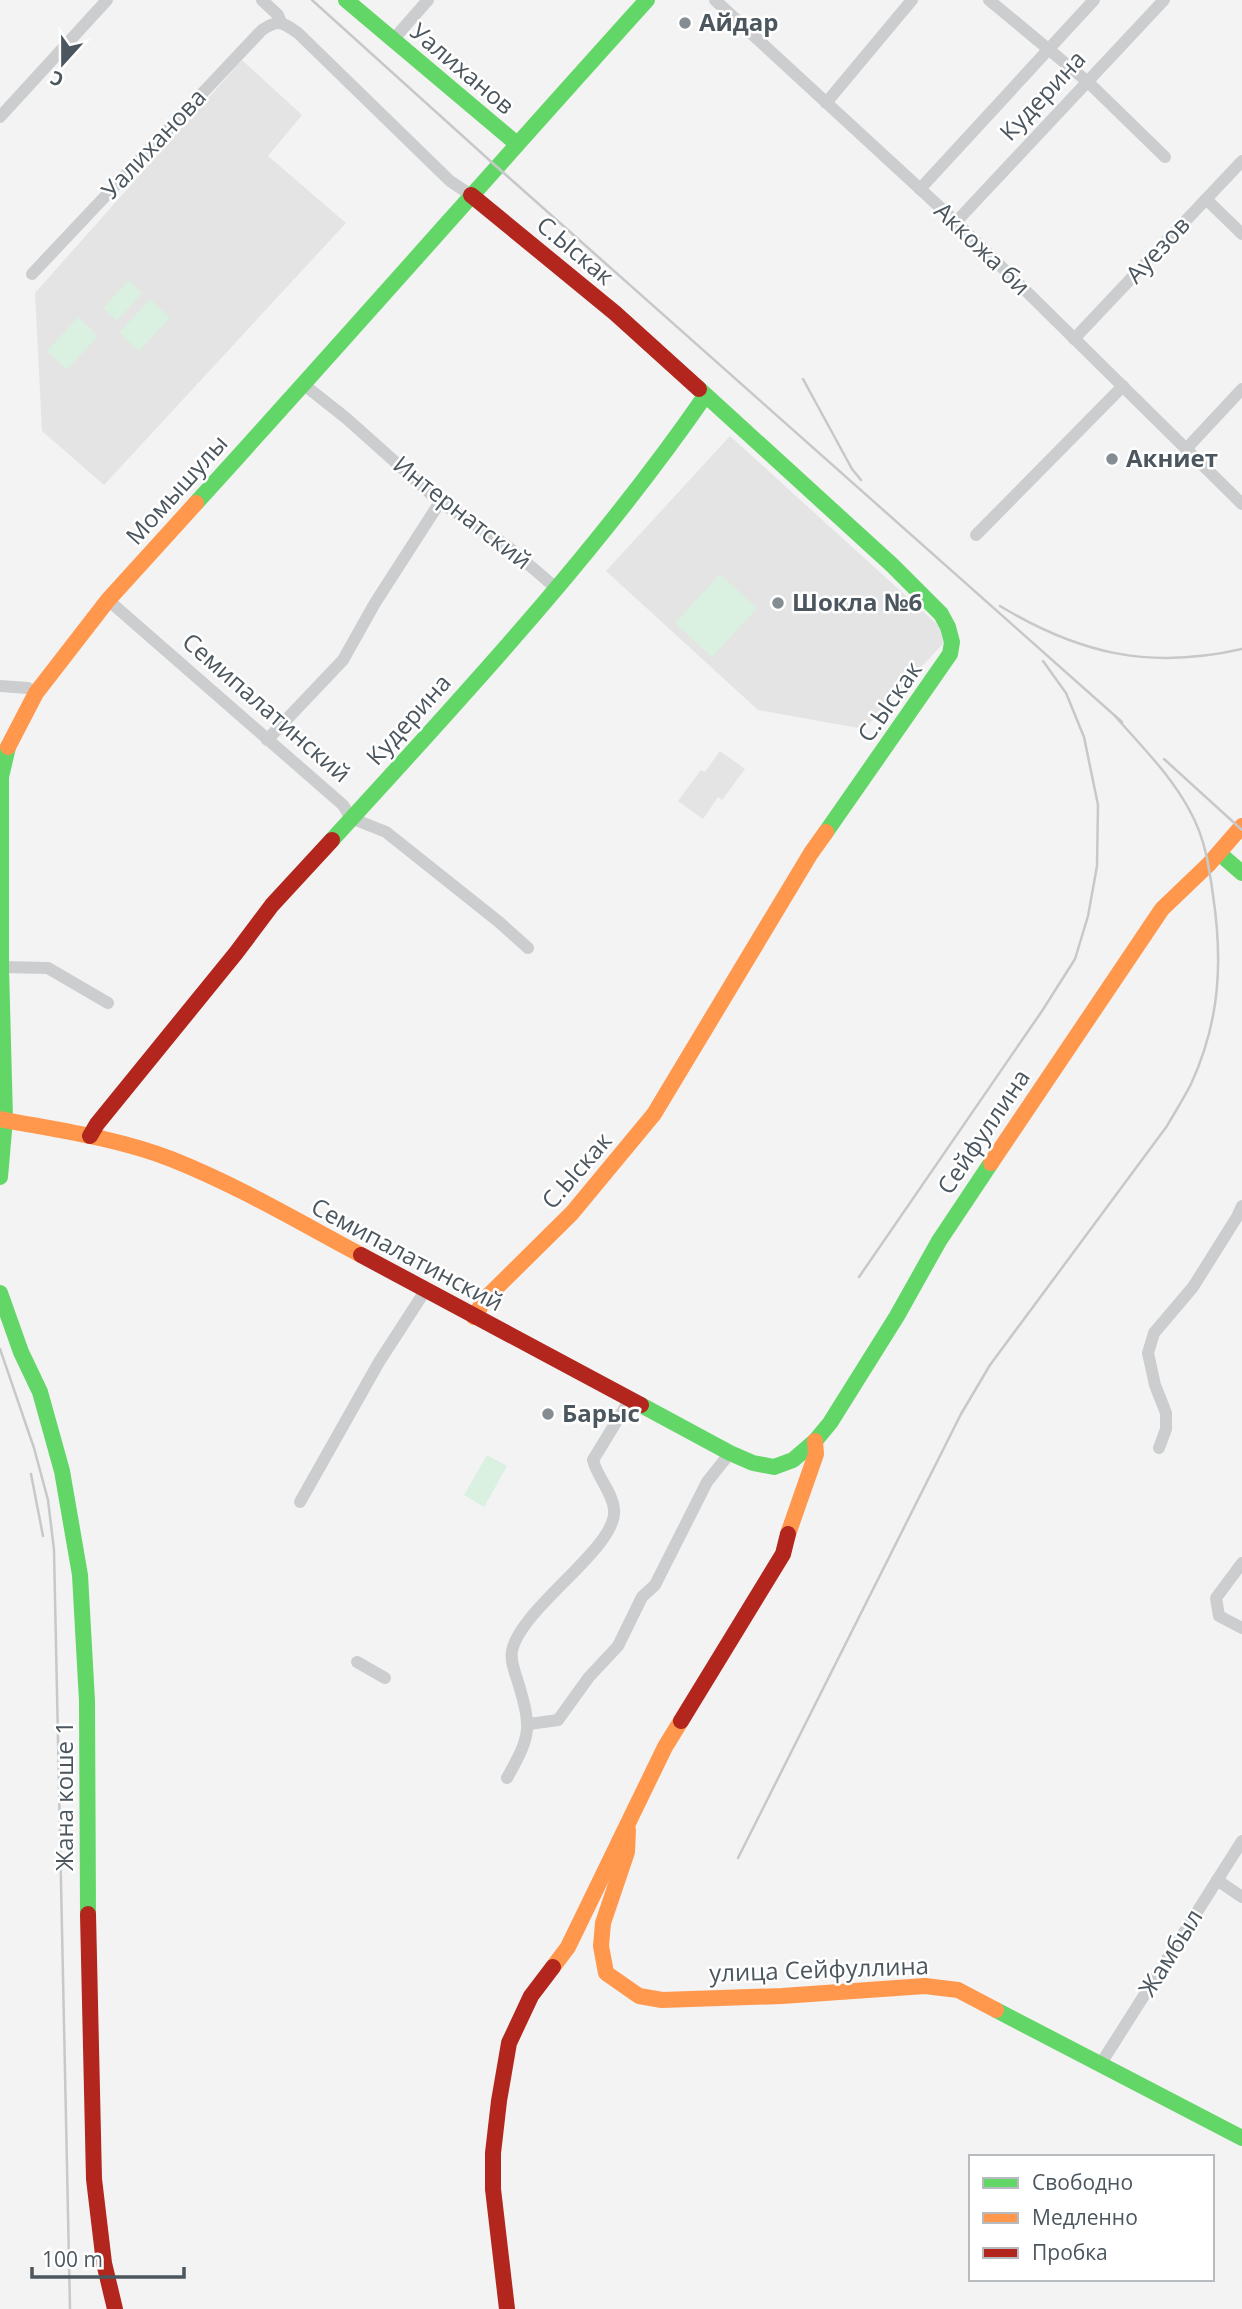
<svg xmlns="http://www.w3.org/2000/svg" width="1242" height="2309" font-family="'Open Sans',sans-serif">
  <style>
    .education { fill: #e5e4e4 }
    .green { fill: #daf0e0 }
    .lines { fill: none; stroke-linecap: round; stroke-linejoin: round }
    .street { stroke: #cbcdce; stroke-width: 12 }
    .fast { stroke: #63d668; stroke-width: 16 }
    .slow { stroke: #ff974d; stroke-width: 16 }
    .jam { stroke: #b3261e; stroke-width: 16 }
    .rail { stroke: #c7c8c9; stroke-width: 2.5 }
    .poi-dot { fill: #868d92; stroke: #fff; stroke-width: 2.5 }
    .labels { text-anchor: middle; stroke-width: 5; stroke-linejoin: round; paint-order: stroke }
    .poi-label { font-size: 24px; font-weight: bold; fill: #4b565e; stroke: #fff; text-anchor: start }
    .street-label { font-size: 24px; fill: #4b565e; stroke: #fff }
  </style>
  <rect width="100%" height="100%" fill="#f3f3f3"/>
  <g class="education">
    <path d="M242,60L302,115L268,156L346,223L104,485L42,431L35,293Z"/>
    <path d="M730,436L950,636L864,729L758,710L606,571Z"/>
    <path d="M720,751L745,769L722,800L718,797L703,819L678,801L701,770L705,772Z"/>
  </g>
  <g class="green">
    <path d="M129,280L142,293L117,321L103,308Z"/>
    <path d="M150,299L170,318L139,351L119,333Z"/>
    <path d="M78,317L98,336L67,370L47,351Z"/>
    <path d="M720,574L757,608L712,657L675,623Z"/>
    <path d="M487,1455L507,1466L484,1507L464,1495Z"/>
  </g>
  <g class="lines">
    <g class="street">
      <path d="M262,0L278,15L281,22"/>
      <path d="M715,0L956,222L1242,504"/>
      <path d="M989,0L1088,82L1165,157"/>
      <path d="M392,41L428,0"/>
      <path d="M826,103L912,0"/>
      <path d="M0,117L107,0"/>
      <path d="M920,189L1094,0"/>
      <path d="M1206,199L1242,234"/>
      <path d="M956,222L1164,0"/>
      <path d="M32,274L262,30C279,19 282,22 298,33L450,181L471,195"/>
      <path d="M1074,339L1242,161"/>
      <path d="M303,384L346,418L440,502L506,545L556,588"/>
      <path d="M1187,448L1242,389"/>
      <path d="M976,535L1123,386"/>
      <path d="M108,600L343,805L351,818L386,832L499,922L528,948"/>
      <path d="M0,686L28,688L36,693"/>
      <path d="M267,740L343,660L375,603L440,502"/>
      <path d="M1,967L48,968L108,1003"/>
      <path d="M1159,1448L1166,1429V1413L1155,1385L1148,1353L1154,1333L1193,1287L1237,1217L1242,1206"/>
      <path d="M300,1502L379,1362L425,1291"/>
      <path d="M1242,1563L1216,1598L1219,1616L1242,1628"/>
      <path d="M357,1662L385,1678"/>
      <path d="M529,1724L558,1720L589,1677L618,1646L642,1597L655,1585L707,1482L730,1453"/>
      <path d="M507,1778C531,1735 532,1729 518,1682C515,1673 510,1660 512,1651C520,1608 619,1547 614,1509C612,1491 597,1477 593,1460L629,1401"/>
      <path d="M1217,1880L1242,1897"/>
      <path d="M1100,2065L1242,1841"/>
    </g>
    <g class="fast">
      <path d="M346,0L517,144"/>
      <path d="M699,389L892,565L941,614L948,627L952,642L950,654L826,832"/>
      <path d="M196,503C348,336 496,167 647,0"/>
      <path d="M332,840C462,697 595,555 705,396"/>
      <path d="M1219,853L1242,873"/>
      <path d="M0,1177L5,1119L1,967V777L8,747"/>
      <path d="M0,1293L21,1352L40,1392L62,1471L80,1575L87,1701L88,1914"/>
      <path d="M641,1405L730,1453L753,1463L774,1467L793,1460L815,1441L830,1423L897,1316L939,1241L991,1163"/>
      <path d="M996,2010L1242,2138"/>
    </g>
    <g class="slow">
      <path d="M8,747L36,693L108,600L196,503"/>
      <path d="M0,1119C57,1130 117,1138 171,1159C237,1185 299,1222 361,1255"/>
      <path d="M991,1163L1162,909L1209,864L1242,826"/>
      <path d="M474,1317L485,1299L572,1213L654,1114L811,853L826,832"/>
      <path d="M788,1534L816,1454L815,1441"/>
      <path d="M628,1830L627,1852L603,1923L601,1946L606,1973L639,1996L662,2000L782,1996L925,1986L958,1990L996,2010"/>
      <path d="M553,1967L568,1947L665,1747L681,1721"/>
    </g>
    <g class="jam">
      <path d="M471,195L615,313L699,389"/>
      <path d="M90,1136L97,1124L236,953L272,905L332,840"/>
      <path d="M361,1255L641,1405"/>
      <path d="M681,1721L783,1554L788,1534"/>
      <path d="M88,1914L94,2179L104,2263L115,2309"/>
      <path d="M507,2309L493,2189V2153L499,2101L509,2043L531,1996L553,1967"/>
    </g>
    <g class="rail">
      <path d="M312,0L497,167L1122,722"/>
      <path d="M803,379L852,469L861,480"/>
      <path d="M1000,606C1080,654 1150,670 1242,649"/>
      <path d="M1164,759L1242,830"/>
      <path d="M859,1277L1042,1011L1075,959L1088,916L1097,866L1098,805L1084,737L1066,693L1043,661"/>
      <path d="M0,1349L34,1448L48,1500L54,1550L70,2309"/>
      <path d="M31,1474L43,1536"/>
      <path d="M738,1858L961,1414L990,1365L1167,1126C1175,1112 1184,1098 1191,1084C1220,1021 1223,962 1213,895C1209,866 1205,839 1191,813C1172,776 1142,747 1115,716"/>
    </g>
  </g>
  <g class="poi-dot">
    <circle cx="685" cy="23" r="7"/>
    <circle cx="1112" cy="459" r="7"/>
    <circle cx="778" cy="603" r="7"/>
    <circle cx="548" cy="1414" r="7"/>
  </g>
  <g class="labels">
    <g class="poi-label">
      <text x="699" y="31">Айдар</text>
      <text x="1126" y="467">Акниет</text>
      <text x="792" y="611">Шокла №6</text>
      <text x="562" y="1422">Барыс</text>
    </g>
    <g class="street-label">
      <text transform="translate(462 69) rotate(40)" y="8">Уалиханов</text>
      <text transform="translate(1043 96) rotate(-47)" y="8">Кудерина</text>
      <text transform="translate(154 144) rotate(-47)" y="8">Уалиханова</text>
      <text transform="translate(982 249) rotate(44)" y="8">Аккожа би</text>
      <text transform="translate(1158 250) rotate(-47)" y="8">Ауезов</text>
      <text transform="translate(575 251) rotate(40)" y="8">С.Ыскак</text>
      <text transform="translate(177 490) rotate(-48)" y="8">Момышулы</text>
      <text transform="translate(462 513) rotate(38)" y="8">Интернатский</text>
      <text transform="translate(890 702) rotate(-55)" y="8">С.Ыскак</text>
      <text transform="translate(266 708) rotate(41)" y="8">Семипалатинский</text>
      <text transform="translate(409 720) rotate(-48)" y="8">Кудерина</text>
      <text transform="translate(984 1132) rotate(-56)" y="8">Сейфуллина</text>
      <text transform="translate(577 1171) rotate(-49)" y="8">С.Ыскак</text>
      <text transform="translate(407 1255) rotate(28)" y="8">Семипалатинский</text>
      <text transform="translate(65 1796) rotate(-90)" y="8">Жана коше 1</text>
      <text transform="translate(1171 1953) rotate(-58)" y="8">Жамбыл</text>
      <text transform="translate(819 1970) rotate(-2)" y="8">улица Сейфуллина</text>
    </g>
  </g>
  <rect x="969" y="2155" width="245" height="126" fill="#ffffff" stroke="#b7bbbf" stroke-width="2"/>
  <rect x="983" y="2178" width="35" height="10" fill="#63d668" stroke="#b7bbbf" stroke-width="2"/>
  <text x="1032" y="2190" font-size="21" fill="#4b565e">Свободно</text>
  <rect x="983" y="2213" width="35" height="10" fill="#ff974d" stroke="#b7bbbf" stroke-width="2"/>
  <text x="1032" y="2225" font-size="21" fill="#4b565e">Медленно</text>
  <rect x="983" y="2248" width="35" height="10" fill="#b3261e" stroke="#b7bbbf" stroke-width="2"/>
  <text x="1032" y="2260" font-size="21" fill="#4b565e">Пробка</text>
  <g transform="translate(63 63) rotate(201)" stroke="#ffffff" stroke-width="5" paint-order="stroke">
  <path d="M0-5L12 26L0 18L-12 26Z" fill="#4b565e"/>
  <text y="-10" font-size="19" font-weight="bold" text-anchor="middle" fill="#4b565e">С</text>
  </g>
  <path d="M32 2267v10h152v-10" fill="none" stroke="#4b565e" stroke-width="3.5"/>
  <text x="42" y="2267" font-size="21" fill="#4b565e" stroke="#ffffff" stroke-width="5" paint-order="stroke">100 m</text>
</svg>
